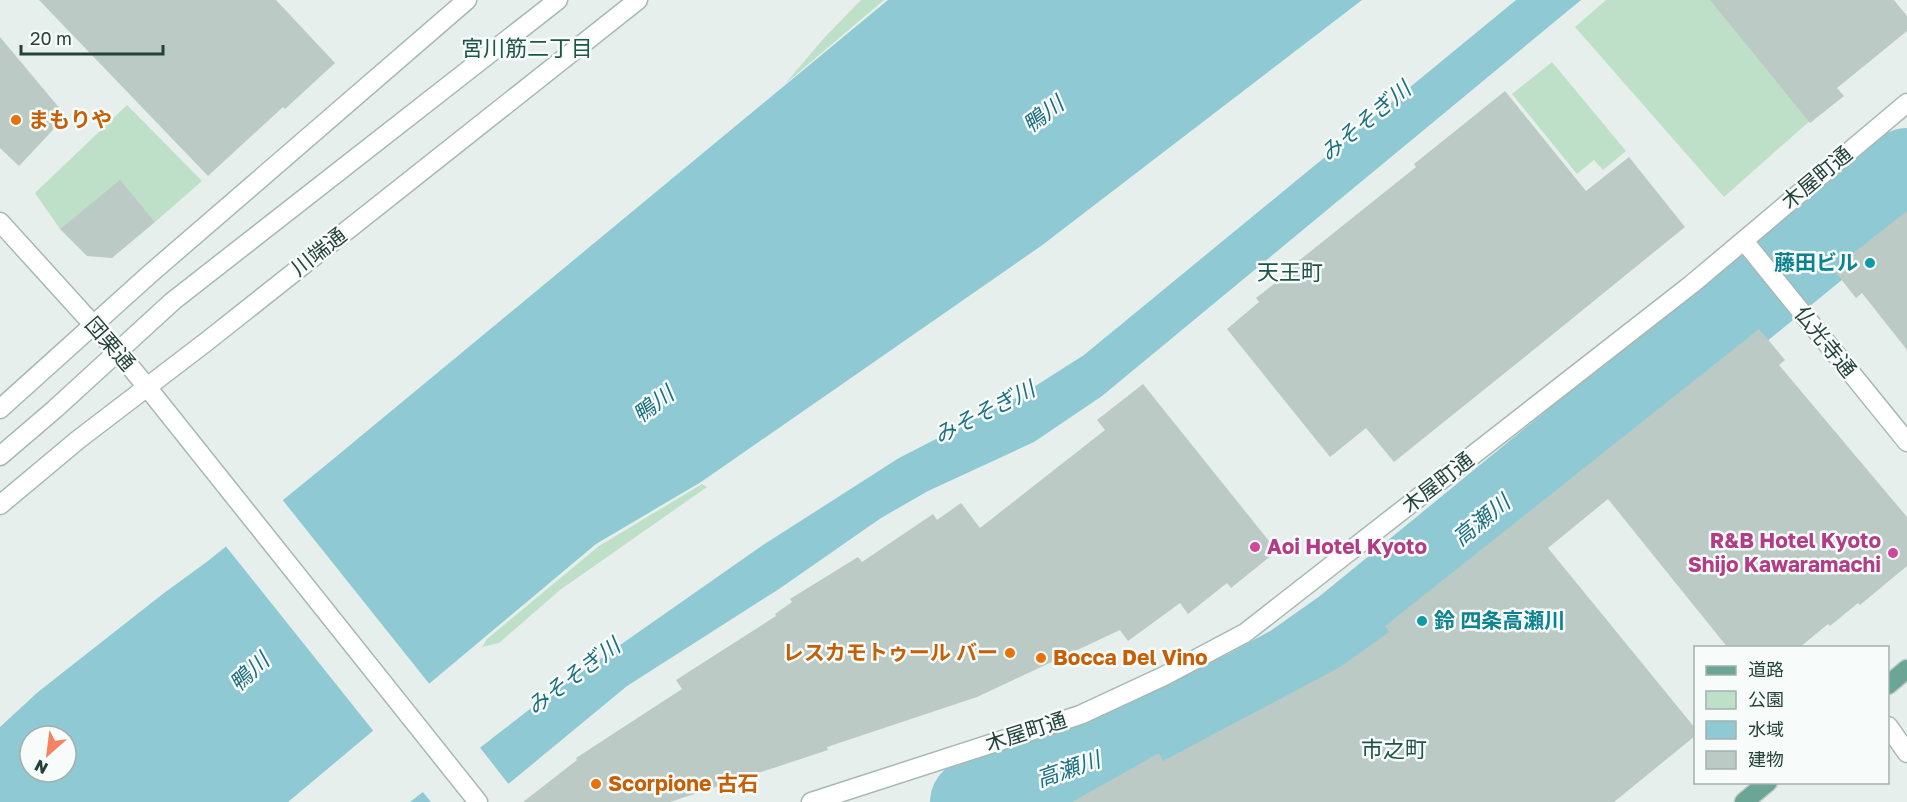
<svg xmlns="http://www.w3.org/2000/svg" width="1907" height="802" font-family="'Golos Text','Noto Sans JP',sans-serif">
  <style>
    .green { fill: #bfe0c8 }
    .water { fill: #8ec9d4; fill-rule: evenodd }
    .pier { fill: #e6efeb }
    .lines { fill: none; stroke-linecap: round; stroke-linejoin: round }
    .river { stroke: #8ec9d4; stroke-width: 86 }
    .building { fill: #bbcac4 }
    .minor-casing { stroke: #a8b8b2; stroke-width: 21 }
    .major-casing { stroke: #c2cac8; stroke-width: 21 }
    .minor { stroke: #fff; stroke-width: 18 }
    .major { stroke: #6aa596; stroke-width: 18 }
    .food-dot { fill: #e8710a; stroke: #f7fbf9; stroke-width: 2 }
    .culture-dot { fill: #0f9aa8; stroke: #f7fbf9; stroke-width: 2 }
    .hotel-dot { fill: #d1479c; stroke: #f7fbf9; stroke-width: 2 }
    .labels { text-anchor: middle; stroke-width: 5; stroke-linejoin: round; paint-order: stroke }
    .food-label { font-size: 21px; font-weight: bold; fill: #c56008; stroke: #f7fbf9; text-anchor: start }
    .street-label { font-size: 21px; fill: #24423a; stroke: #f7fbf9 }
    .culture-label { font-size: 21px; font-weight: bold; fill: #0d838f; stroke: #f7fbf9; text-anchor: end }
    .hotel-label { font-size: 21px; font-weight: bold; fill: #b23c85; stroke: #f7fbf9; text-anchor: end }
    .neighbourhood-label { font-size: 22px; fill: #1f5548; stroke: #f7fbf9 }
    .water-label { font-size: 22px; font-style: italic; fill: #1c6f80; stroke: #f7fbf9 }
  </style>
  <rect width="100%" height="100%" fill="#e6efeb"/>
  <g class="green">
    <path d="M861,0H884L785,84L824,38Z"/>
    <path d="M1606,0H1711L1812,119L1724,197L1575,27Z"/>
    <path d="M1552,62L1626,151L1603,170L1594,160L1577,174L1512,94Z"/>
    <path d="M127,105L202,181L155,222L120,181L60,229L35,193Z"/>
    <path d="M702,484L707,487L560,590L499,643L482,647L487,639L599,546Z"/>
  </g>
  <g class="water">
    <path d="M888,0H1362L1041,246L701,482L596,544L288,802H0V727L38,692L164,593L208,561L326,465ZM30,736H66V772H30Z"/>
    <path d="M1516,0H1581L1102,396L1034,442L928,491L881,518L779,589L627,686L512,781L483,802H410L543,699L763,545L899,458L1018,397L1084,355Z"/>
  </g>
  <g class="pier">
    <path d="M281,498L431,686L375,733L224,544Z"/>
    <path d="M478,745L510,786L488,802H431L421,790Z"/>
  </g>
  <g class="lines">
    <path class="river" d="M973,802L1139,744L1248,692L1294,667L1345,631L1907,171"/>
  </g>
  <g class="building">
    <path d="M39,0H276L335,63L285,109L283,107L208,176Z"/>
    <path d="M1710,0H1894L1907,16V31L1837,88L1844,96L1810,123Z"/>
    <path d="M0,37L66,116L19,166L0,148Z"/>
    <path d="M1505,91L1586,191L1629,157L1685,227L1547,339L1394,462L1366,428L1330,457L1227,329L1259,302L1256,298L1288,273L1286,271L1416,167L1414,164Z"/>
    <path d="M120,180L155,222L112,258L87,256L60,229Z"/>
    <path d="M1907,211V350L1862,293L1856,298L1833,269Z"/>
    <path d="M1759,329L1785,360L1779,365L1907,517V566L1860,605L1858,603L1830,626L1828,624L1799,648H1728L1608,499L1548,548L1695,728V736L1614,802H1072L1159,753L1163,761L1340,667L1389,632L1385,626Z"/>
    <path d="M1143,384L1277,551L1231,588L1227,583L1188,614L1180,603L1128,641L1120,630L977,697L827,747L828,750L670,802H523L577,760L576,758L682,689L676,680L776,616L775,614L792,602L790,599L858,557L862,562L933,514L937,520L961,503L980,528L1105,430L1097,420Z"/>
  </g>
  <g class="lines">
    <defs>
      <g id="minor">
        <path d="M0,222L118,352L147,387L478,802"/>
        <path d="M1744,241L1907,442"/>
        <path d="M0,409L151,273L467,0"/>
        <path d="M0,456L55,409L173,301L558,0"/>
        <path d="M0,505L79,439L206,342L638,0"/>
        <path d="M1888,726L1907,753"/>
        <path d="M811,802L1080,715L1164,676L1245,633L1692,284L1907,103"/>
      </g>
      <g id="major">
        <path d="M1888,685L1907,669"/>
        <path d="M1744,802L1768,782"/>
      </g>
    </defs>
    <use href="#minor" class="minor-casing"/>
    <use href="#major" class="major-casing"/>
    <use href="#minor" class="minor"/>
    <use href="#major" class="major"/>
  </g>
  <g class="food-dot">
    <circle cx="16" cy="120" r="6"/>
    <circle cx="1010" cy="653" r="6"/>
    <circle cx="1041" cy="658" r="6"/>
    <circle cx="596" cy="784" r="6"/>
  </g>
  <g class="culture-dot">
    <circle cx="1870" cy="263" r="6"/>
    <circle cx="1422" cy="621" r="6"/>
  </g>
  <g class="hotel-dot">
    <circle cx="1255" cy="547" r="6"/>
    <circle cx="1893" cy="553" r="6"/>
  </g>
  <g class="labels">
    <g class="food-label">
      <text x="28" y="127">まもりや</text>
      <text x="998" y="660" text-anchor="end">レスカモトゥール バー</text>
      <text x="1053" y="665">Bocca Del Vino</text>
      <text x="608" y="791">Scorpione 古石</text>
    </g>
    <g class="street-label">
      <text transform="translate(1817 178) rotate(-40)" y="7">木屋町通</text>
      <text transform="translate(319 252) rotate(-38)" y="7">川端通</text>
      <text transform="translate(1825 342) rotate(51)" y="7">仏光寺通</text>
      <text transform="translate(110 344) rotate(49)" y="7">団栗通</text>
      <text transform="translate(1438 483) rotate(-38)" y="7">木屋町通</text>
      <text transform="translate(1026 732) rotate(-18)" y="7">木屋町通</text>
    </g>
    <g class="culture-label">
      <text x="1858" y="270">藤田ビル</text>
      <text x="1434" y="628" text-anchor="start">鈴 四条高瀬川</text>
    </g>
    <g class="hotel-label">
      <text x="1881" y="548">R&amp;B Hotel Kyoto<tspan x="1881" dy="24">Shijo Kawaramachi</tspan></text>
      <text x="1267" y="554" text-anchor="start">Aoi Hotel Kyoto</text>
    </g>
    <g class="neighbourhood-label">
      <text x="527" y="56">宮川筋二丁目</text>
      <text x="1290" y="280">天王町</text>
      <text x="1394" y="757">市之町</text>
    </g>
    <g class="water-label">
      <text transform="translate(1043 114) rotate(-37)" y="8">鴨川</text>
      <text transform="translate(1365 121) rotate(-40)" y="8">みそそぎ川</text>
      <text transform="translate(653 404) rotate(-37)" y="8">鴨川</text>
      <text transform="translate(984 412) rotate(-27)" y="8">みそそぎ川</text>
      <text transform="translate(1481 520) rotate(-39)" y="8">高瀬川</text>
      <text transform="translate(249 672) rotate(-43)" y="8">鴨川</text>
      <text transform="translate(573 676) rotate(-37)" y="8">みそそぎ川</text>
      <text transform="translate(1068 769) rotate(-19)" y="8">高瀬川</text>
    </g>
  </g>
  <rect x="1694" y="646" width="195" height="138" fill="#f7fbf9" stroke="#a3b1ad" stroke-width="1.5"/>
  <rect x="1706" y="666" width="30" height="9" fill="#6aa596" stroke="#a3b1ad" stroke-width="1.5"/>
  <text x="1748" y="676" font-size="18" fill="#24423a">道路</text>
  <rect x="1706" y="691" width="30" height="18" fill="#bfe0c8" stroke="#a3b1ad" stroke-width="1.5"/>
  <text x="1748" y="706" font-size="18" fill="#24423a">公園</text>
  <rect x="1706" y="721" width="30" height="18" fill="#8ec9d4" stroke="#a3b1ad" stroke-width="1.5"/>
  <text x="1748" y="736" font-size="18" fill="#24423a">水域</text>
  <rect x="1706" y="751" width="30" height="18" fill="#bbcac4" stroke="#a3b1ad" stroke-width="1.5"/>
  <text x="1748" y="766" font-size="18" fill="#24423a">建物</text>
  <g transform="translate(48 754) rotate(208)"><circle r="28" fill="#f7fbf9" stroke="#a3b1ad" stroke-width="1.5"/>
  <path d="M0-4.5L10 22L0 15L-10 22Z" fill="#f4845f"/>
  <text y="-9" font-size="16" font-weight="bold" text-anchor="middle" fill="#24423a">N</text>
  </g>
  <path d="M21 45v9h142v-9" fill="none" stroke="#24423a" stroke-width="3"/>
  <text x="30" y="45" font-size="18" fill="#24423a" stroke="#f7fbf9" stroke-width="4.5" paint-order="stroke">20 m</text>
</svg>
